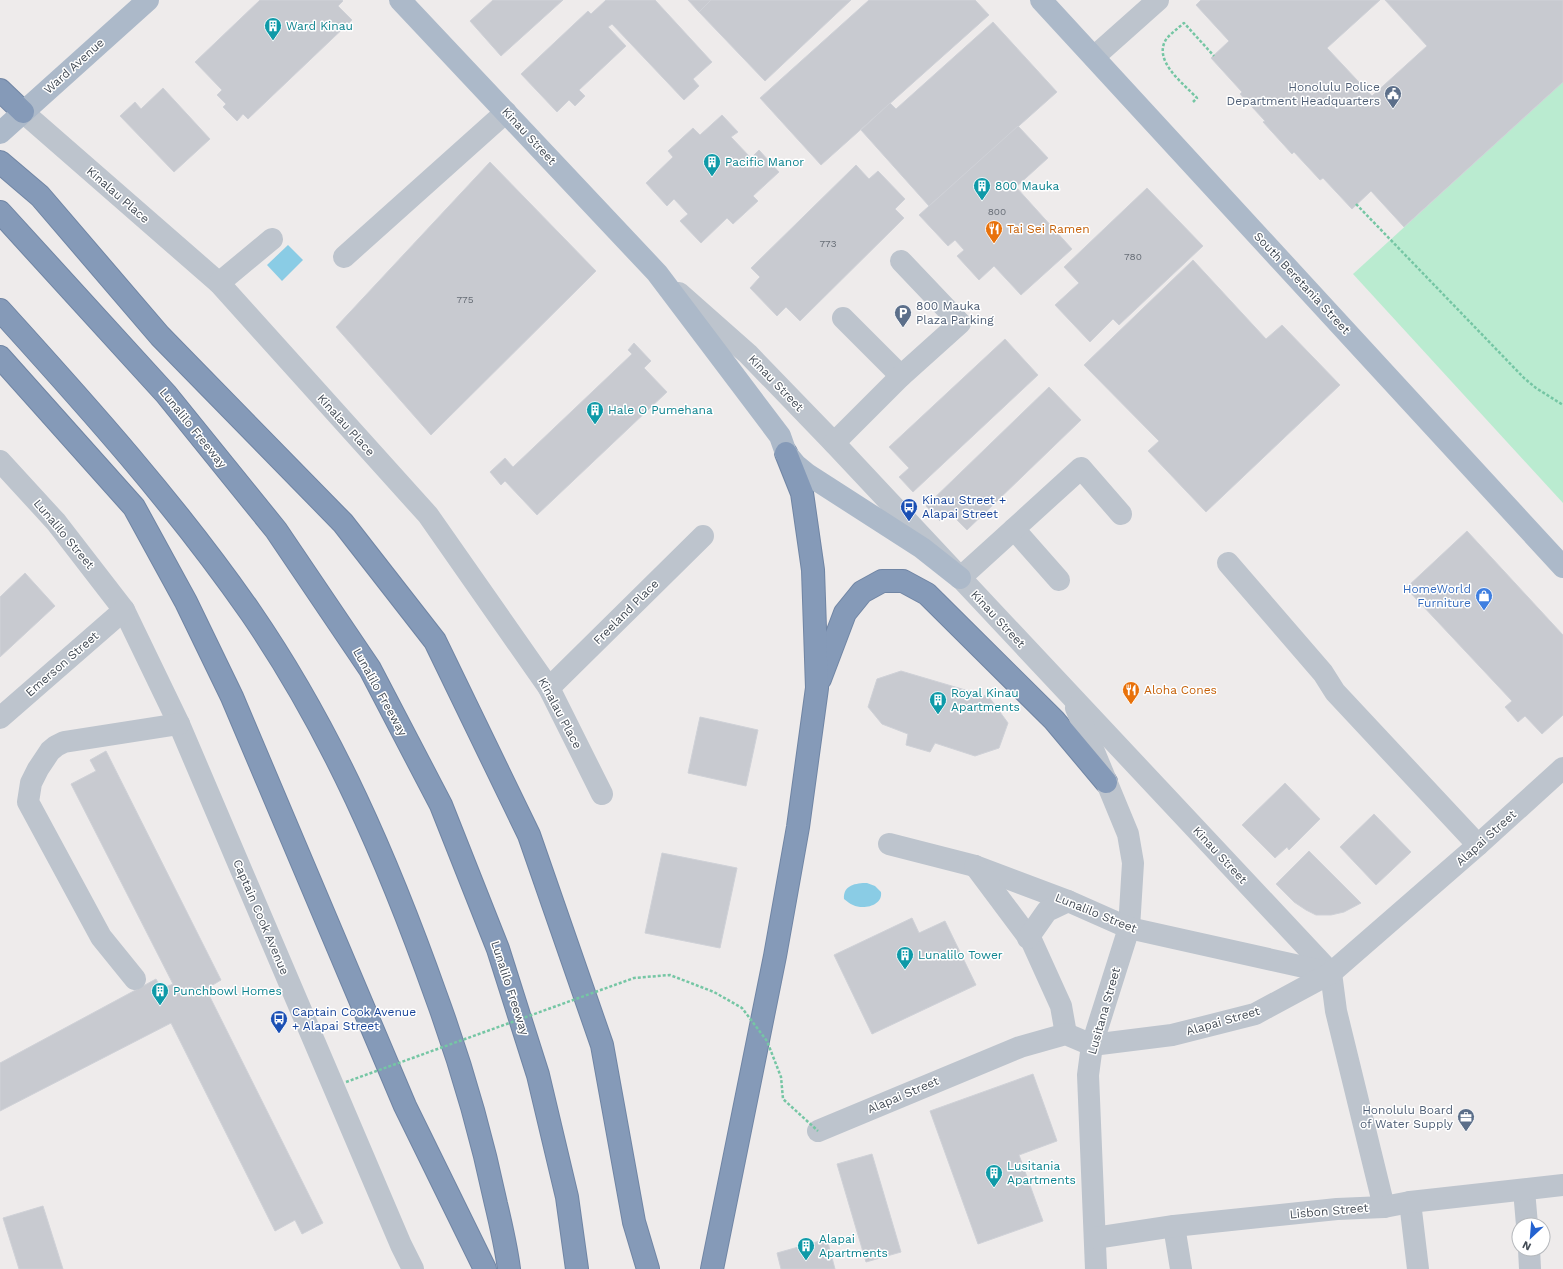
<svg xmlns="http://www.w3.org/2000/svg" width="1563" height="1269" font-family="'Work Sans',sans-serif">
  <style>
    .green { fill: #baebd0 }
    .water { fill: #8acce5 }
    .building { fill: #c8cad0; stroke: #cfd1d7 }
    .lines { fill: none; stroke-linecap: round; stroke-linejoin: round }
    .highway-casing { stroke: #7085a4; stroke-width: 24 }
    .path { stroke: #75c6a4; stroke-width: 2.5; stroke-dasharray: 3 2; stroke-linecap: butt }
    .minor { stroke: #bdc4cd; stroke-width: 22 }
    .major { stroke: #acb9c9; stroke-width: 22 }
    .highway { stroke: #859ab8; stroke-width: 22 }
    .path-bridge { stroke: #75c6a4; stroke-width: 2.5; stroke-dasharray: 3 2; stroke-linecap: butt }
    .labels { text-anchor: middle; stroke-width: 3; stroke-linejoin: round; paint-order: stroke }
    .number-label { font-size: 10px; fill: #666c75 }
    .culture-label { font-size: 12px; fill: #0d838f; stroke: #fff; text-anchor: start }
    .street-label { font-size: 12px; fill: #454d57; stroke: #fff }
    .service-label { font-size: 12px; fill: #4e5e75; stroke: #fff; text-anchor: end }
    .food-label { font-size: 12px; fill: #c56008; stroke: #fff; text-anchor: start }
    .transit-label { font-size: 12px; fill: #164399; stroke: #fff; text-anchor: start }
    .shop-label { font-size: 12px; fill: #366cbe; stroke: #fff; text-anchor: end }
  </style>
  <rect width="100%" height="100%" fill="#eeebeb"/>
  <path class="green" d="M1563,82V503L1353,274Z"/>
  <g class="water">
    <path d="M288,245L303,260L282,281L267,265Z"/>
    <path d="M867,883L875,886L881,892C883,906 863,910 853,905C850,904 847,901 844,899C843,885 856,883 867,883Z"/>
  </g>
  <g class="building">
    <path d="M260,0H342L343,1L338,6L352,20L248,119L243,114L237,121L223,107L226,104L217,95L222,90L195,62Z"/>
    <path d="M493,0H563L501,56L470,21Z"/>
    <path d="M606,0H655L712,62L693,79L699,86L684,100L612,24L608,27L626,46L579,90L585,96L575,106L569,100L557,112L521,74L588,11L591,14Z"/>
    <path d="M688,0H711L699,12Z"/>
    <path d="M711,0H851L765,81L699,12Z"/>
    <path d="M869,0H975L989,15L821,165L760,98Z"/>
    <path d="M1201,0H1380L1327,48L1372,96L1427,46L1385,0H1563V82L1404,227L1371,191L1352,209L1323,178L1320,180L1294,152L1292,154L1263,122L1265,121L1240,94L1242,92L1211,58L1229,41L1196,5Z"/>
    <path d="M993,22L1057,92L929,206L861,130L890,103L896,109Z"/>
    <path d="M163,88L210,139L174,172L120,116L135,102L141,109Z"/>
    <path d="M722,115L738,132L731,137L751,158L759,150L779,172L753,196L758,201L733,224L727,218L701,243L680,221L688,214L674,199L667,206L646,183L673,157L668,151L693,128L700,135Z"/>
    <path d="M1018,126L1048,158L1016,187L1072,249L1021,295L994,266L979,280L957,256L964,250L955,240L948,246L919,215Z"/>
    <path d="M490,162L596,271L431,435L336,327Z"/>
    <path d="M856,165L869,179L878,171L905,199L895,209L904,218L800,321L786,307L777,316L750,288L760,277L751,268Z"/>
    <path d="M1147,188L1203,246L1119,325L1113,319L1090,342L1055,305L1079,283L1064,267Z"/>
    <path d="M1193,260L1266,339L1282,325L1340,385L1206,512L1148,451L1159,441L1084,365Z"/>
    <path d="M1005,339L1038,375L913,492L899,477L909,468L889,447Z"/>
    <path d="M634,343L651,361L644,368L667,392L537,515L505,481L501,485L490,472L505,458L513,467L632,354L628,350Z"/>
    <path d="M1049,387L1081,420L967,530L949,512L940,521L926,506Z"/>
    <path d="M1467,531L1563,635V715L1542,734L1525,716L1518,722L1505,707L1512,701L1406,588Z"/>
    <path d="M25,573L55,606L0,657V597Z"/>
    <path d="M901,671L989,697L1008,723L999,748L975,756L935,743L930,752L906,745L908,734L882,724L868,707L877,679Z"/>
    <path d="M700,717L758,730L746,786L688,773Z"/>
    <path d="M106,751L221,980L206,989L323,1223L302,1234L295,1220L275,1231L171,1023L0,1111V1063L156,979L161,989L173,984L71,784L96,771L90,760Z"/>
    <path d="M1285,783L1320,819L1289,850L1287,847L1275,858L1242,825Z"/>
    <path d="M1374,814L1411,852L1376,885L1340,847Z"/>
    <path d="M1309,851L1361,903L1344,912L1331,915H1316L1306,910L1294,902L1276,884Z"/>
    <path d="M662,853L737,868L720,948L645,933Z"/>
    <path d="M912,918L919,933L945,921L976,985L872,1034L834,955Z"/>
    <path d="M1033,1074L1057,1141L1019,1155L1043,1221L978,1244L930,1111Z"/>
    <path d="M872,1154L901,1252L866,1262L837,1164Z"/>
    <path d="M43,1206L63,1269H19L3,1218Z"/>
    <path d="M827,1239L835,1269H781L777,1253Z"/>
  </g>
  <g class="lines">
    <defs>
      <g id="highway">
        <path d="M0,90L23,112"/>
        <path d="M0,162L40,196L160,336L343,523L435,641L529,835L602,1045L634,1222L648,1269"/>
        <path d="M0,212L166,394L276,530L370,669L441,805L498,949L538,1075L567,1197L577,1269"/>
        <path d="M0,310C88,407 176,505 251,613C332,731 388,861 436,996C461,1064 481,1133 496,1204C501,1225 506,1247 509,1269"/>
        <path d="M0,357L134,507L186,602L232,697L405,1106L485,1269"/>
        <path d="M820,679L845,613L862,592L882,581H903L927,594L1054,720L1106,782"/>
        <path d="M712,1269L775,956L798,827L817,688L813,570L802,493L786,453"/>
      </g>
    </defs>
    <use href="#highway" class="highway-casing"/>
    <g class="path">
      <path d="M1193,102L1197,98C1184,84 1151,60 1167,38C1172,33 1178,28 1184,23L1214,56"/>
      <path d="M1356,204L1524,378L1536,388L1563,405"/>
    </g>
    <g class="minor">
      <path d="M1094,57L1158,0"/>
      <path d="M23,112L219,283L428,515L549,688L602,794"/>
      <path d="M344,257L506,112"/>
      <path d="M219,283L272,239"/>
      <path d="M679,293L748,354L834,443L1331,973"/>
      <path d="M843,318L901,376"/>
      <path d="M834,443L901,376L960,323L901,261"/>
      <path d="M0,461L56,522L124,610L179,724L401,1245L413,1269"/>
      <path d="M1014,529L1059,580"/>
      <path d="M1228,563L1323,673L1335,692L1478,845"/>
      <path d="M960,578L1081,468L1121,514"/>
      <path d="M549,688L703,536"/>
      <path d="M1076,708L1128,834L1133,863L1129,928L1092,1045L1088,1075L1096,1269"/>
      <path d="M0,718L124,610"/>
      <path d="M889,844L975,866L1068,901L1129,928L1331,973"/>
      <path d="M975,866L1032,942L1061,1006L1066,1034"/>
      <path d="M1028,938L1047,911L1068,901"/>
      <path d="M1331,973L1336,1011L1384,1207"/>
      <path d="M135,979L101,937L28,802L31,783L38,769L50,751L56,746L64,742L179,724"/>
      <path d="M818,1131L1020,1047L1066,1034L1092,1045L1172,1035L1255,1014L1331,973L1478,845L1563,768"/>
      <path d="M1524,1190L1527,1225"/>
      <path d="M1410,1202L1418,1269"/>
      <path d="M1174,1226L1181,1269"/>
      <path d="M1095,1238L1174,1226L1337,1209L1384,1207L1410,1202L1563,1185"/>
      <path d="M1529,1249L1530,1269"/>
    </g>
    <g class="major">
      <path d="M400,0L657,273L780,436L786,453L796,465L807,474L922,548L960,578"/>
      <path d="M1041,0L1563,567"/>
      <path d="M0,133L148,0"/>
    </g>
    <use href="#highway" class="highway"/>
    <path class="path-bridge" d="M346,1082L634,978L670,975L714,992L742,1008L767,1041L781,1077L783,1099L818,1131"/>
  </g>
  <defs>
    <symbol id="building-pin" viewBox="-11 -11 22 30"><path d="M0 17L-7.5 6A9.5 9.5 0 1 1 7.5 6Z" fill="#0f9aa8" stroke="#fff"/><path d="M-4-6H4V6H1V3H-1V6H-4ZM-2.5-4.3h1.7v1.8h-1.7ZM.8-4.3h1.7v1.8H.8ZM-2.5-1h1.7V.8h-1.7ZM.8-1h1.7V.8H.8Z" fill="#fff"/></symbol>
    <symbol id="civic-pin" viewBox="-11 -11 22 30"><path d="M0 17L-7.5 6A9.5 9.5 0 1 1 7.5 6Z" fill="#5c6f8a" stroke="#fff"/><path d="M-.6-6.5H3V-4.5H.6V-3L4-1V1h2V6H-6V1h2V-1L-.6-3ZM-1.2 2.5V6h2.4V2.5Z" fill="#fff"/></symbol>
    <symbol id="restaurant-pin" viewBox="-11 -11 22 30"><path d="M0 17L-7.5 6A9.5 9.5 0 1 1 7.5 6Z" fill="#e8710a" stroke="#fff"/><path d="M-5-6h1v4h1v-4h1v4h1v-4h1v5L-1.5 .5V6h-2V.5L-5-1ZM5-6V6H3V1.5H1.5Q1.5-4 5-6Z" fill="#fff"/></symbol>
    <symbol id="parking-pin" viewBox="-11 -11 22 30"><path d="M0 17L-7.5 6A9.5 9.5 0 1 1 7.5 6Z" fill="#5c6f8a" stroke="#fff"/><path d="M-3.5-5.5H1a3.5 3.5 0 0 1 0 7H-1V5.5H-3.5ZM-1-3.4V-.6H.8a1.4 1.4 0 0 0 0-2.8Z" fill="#fff"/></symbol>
    <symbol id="bus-pin" viewBox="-11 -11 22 30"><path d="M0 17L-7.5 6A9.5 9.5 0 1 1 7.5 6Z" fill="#1a4fb4" stroke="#fff"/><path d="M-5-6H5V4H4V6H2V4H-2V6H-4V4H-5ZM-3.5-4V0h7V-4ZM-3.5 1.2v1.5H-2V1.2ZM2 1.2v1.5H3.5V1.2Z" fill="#fff"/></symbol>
    <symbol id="shop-pin" viewBox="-11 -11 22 30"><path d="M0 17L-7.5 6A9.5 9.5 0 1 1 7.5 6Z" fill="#3f7fe0" stroke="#fff"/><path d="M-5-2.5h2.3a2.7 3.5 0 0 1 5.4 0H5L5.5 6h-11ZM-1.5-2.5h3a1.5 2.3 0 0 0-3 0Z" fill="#fff"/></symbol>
    <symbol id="office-pin" viewBox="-11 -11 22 30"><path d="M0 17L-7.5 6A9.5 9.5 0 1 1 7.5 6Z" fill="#5c6f8a" stroke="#fff"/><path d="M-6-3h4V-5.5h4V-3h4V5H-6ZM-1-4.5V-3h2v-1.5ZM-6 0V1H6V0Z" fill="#fff"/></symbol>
  </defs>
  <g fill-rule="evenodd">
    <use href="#building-pin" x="263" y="16" width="20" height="27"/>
    <use href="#civic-pin" x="1383" y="84" width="20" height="27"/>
    <use href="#building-pin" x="702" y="152" width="20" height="27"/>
    <use href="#building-pin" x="972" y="176" width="20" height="27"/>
    <use href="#restaurant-pin" x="984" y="219" width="20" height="27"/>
    <use href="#parking-pin" x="893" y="303" width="20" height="27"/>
    <use href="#building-pin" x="585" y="400" width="20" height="27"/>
    <use href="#bus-pin" x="899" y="497" width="20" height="27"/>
    <use href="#shop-pin" x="1474" y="586" width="20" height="27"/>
    <use href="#restaurant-pin" x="1121" y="680" width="20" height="27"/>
    <use href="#building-pin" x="928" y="690" width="20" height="27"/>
    <use href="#building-pin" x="895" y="945" width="20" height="27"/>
    <use href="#building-pin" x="150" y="981" width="20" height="27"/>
    <use href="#bus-pin" x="269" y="1009" width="20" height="27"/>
    <use href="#office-pin" x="1456" y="1107" width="20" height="27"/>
    <use href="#building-pin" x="984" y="1163" width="20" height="27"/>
    <use href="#building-pin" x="796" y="1236" width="20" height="27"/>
  </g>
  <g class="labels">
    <g class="number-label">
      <text x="997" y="215">800</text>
      <text x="828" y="247">773</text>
      <text x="1133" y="260">780</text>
      <text x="465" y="303">775</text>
    </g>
    <g class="culture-label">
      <text x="286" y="30">Ward Kinau</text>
      <text x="725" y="166">Pacific Manor</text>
      <text x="995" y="190">800 Mauka</text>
      <text x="608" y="414">Hale O Pumehana</text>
      <text x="951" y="697">Royal Kinau<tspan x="951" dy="14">Apartments</tspan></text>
      <text x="918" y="959">Lunalilo Tower</text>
      <text x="173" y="995">Punchbowl Homes</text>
      <text x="1007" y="1170">Lusitania<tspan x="1007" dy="14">Apartments</tspan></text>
      <text x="819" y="1243">Alapai<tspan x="819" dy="14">Apartments</tspan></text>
    </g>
    <g class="street-label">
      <text transform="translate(74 66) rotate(-42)" y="4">Ward Avenue</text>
      <text transform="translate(529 136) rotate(47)" y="4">Kinau Street</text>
      <text transform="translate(118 195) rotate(41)" y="4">Kinalau Place</text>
      <text transform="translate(1302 283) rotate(47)" y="4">South Beretania Street</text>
      <text transform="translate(776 383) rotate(46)" y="4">Kinau Street</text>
      <text transform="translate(346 425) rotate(48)" y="4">Kinalau Place</text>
      <text transform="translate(193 428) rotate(51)" y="4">Lunalilo Freeway</text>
      <text transform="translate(64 534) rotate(50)" y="4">Lunalilo Street</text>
      <text transform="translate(626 612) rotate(-45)" y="4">Freeland Place</text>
      <text transform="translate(998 619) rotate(47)" y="4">Kinau Street</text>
      <text transform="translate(62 664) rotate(-41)" y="4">Emerson Street</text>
      <text transform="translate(380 692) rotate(61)" y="4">Lunalilo Freeway</text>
      <text transform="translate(560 713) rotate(62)" y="4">Kinalau Place</text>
      <text transform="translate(1486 838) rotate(-42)" y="4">Alapai Street</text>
      <text transform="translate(1220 855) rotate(47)" y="4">Kinau Street</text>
      <text transform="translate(1096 913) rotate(22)" y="4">Lunalilo Street</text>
      <text transform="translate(261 917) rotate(67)" y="4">Captain Cook Avenue</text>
      <text transform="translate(510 988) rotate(72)" y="4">Lunalilo Freeway</text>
      <text transform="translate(1104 1011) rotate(-74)" y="4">Lusitana Street</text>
      <text transform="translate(1223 1021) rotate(-16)" y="4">Alapai Street</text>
      <text transform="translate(903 1095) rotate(-23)" y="4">Alapai Street</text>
      <text transform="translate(1329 1211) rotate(-5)" y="4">Lisbon Street</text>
    </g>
    <g class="service-label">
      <text x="1380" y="91">Honolulu Police<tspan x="1380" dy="14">Department Headquarters</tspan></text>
      <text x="916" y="310" text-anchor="start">800 Mauka<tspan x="916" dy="14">Plaza Parking</tspan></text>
      <text x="1453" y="1114">Honolulu Board<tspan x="1453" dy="14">of Water Supply</tspan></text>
    </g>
    <g class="food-label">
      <text x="1007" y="233">Tai Sei Ramen</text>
      <text x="1144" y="694">Aloha Cones</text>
    </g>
    <g class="transit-label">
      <text x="922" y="504">Kinau Street +<tspan x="922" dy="14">Alapai Street</tspan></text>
      <text x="292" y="1016">Captain Cook Avenue<tspan x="292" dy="14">+ Alapai Street</tspan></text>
    </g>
    <g class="shop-label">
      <text x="1471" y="593">HomeWorld<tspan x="1471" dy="14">Furniture</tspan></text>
    </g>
  </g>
  <g transform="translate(1531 1237) rotate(206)"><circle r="19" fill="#ffffff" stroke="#b5b8bc"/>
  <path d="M0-3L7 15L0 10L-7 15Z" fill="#2362d0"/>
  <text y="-6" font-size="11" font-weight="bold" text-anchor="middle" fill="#454d57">N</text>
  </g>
</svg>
